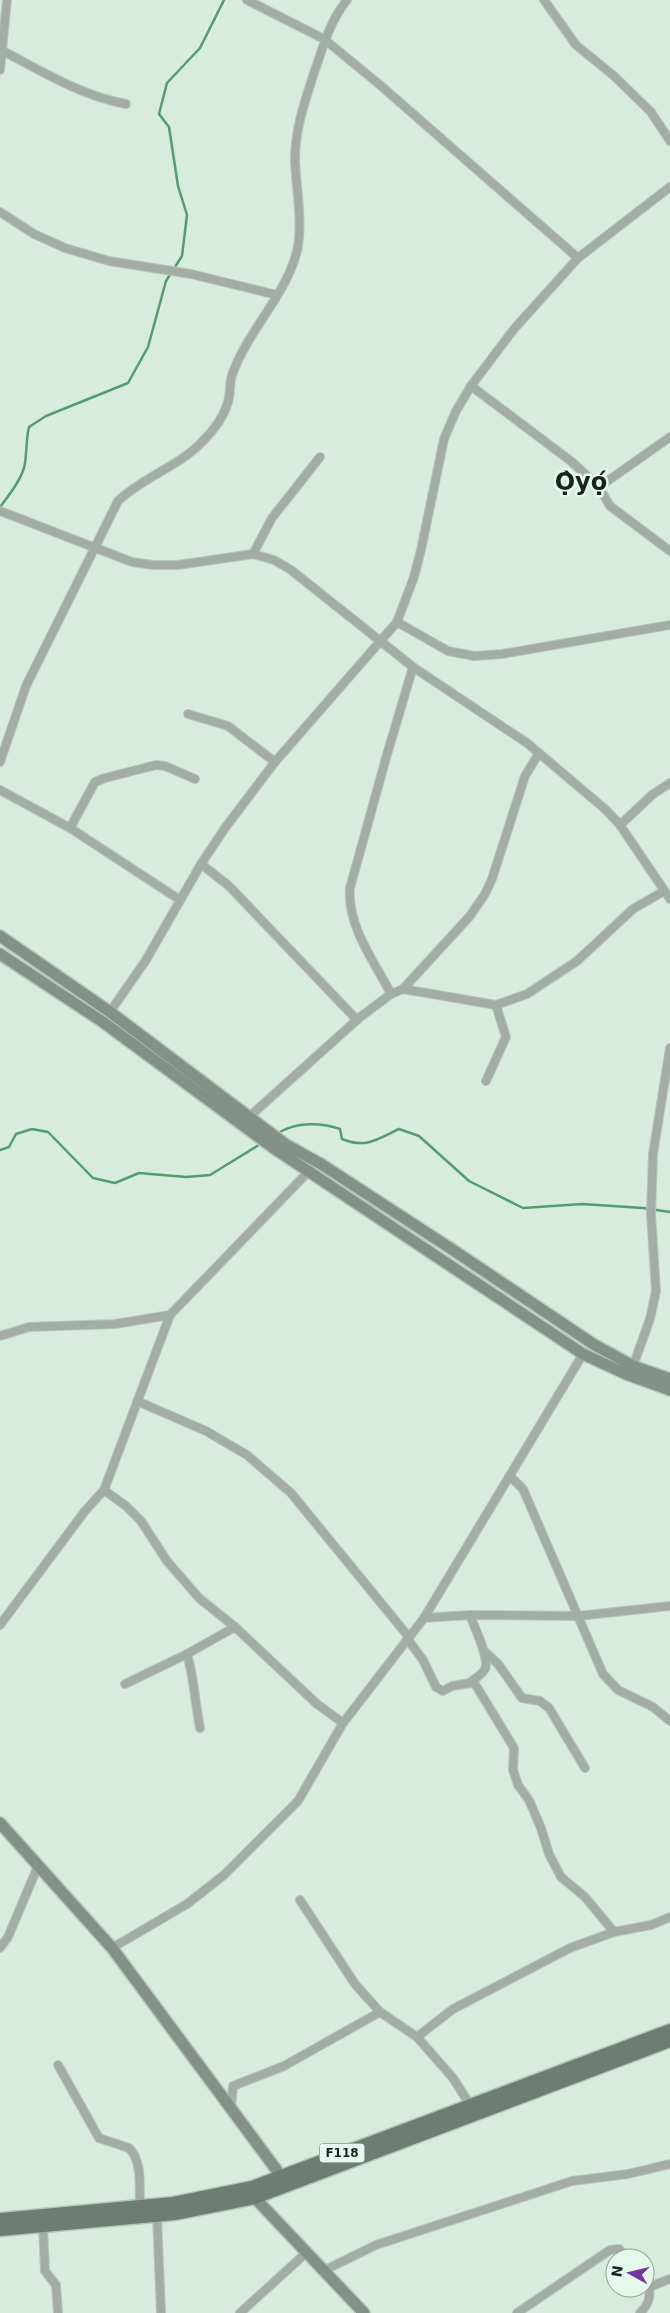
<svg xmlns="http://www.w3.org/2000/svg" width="670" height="2313" font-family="'DejaVu Sans',sans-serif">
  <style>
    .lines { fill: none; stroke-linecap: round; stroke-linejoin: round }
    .stream { stroke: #529e72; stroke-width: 2.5 }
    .street-casing { stroke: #b5c7bb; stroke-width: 10 }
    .secondary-casing { stroke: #b5c7bb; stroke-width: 14 }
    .primary-casing { stroke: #b5c7bb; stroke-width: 15 }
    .street { stroke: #a4aca7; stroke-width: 8 }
    .secondary { stroke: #849188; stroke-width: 11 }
    .primary { stroke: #6d7d73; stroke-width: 12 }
    .labels { text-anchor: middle; stroke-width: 5; stroke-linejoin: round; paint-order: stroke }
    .shield { fill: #e4f8eb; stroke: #57625c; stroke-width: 1 }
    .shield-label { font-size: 12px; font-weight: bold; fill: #1b221e }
    .town-label { font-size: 24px; font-weight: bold; fill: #1b221e; stroke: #e4f8eb }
  </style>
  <rect width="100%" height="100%" fill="#d7ebde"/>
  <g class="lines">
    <g class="stream">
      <path d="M0,507C9,495 23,478 25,463C27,450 26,439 29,427L46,416L128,383L148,347L166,281L182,256L187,215L178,186L169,127L159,114L167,83L200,48L224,0"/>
      <path d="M278,1133C296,1122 321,1122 340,1129L342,1139C366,1149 378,1139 399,1129L419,1136L469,1181L523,1208L582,1204L643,1208L670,1212"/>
      <path d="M0,1150L9,1147L16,1134L32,1129L48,1132L93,1178L115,1183L139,1173L186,1177L210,1175L262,1143"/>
    </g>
    <defs>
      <g id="street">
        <path d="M247,0L324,39L380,85L578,258"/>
        <path d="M544,0L576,45L614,76L651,112L670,141"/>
        <path d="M3,51C43,72 82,96 126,104"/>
        <path d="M0,70L7,0"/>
        <path d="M0,212L34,234L65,248L109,261L191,274L277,295"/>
        <path d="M471,386L572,462L599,487L610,506L670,551"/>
        <path d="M599,487L670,437"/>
        <path d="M0,511L132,562L153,565H178L253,554L274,560L291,570L413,667L527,743L605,809L620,825L670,899"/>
        <path d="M253,554L272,518L320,457"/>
        <path d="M397,622L448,651L474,656L502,654L670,625"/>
        <path d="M188,714L228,726L275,762"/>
        <path d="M0,762L26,686L118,501C143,477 178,467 202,442C211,433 223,418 227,405C231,396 229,385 232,375C247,332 283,299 296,255C304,228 296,188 295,160C295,130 304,104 313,76C323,48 328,24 347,0"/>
        <path d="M0,790L70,828L180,900"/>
        <path d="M620,825L652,795L670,783"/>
        <path d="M70,828L95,782L105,778L156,765L165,766L195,779"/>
        <path d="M201,864L229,886L357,1020"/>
        <path d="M403,989L496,1005L527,994L577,961L633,909L664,891"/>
        <path d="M391,994C374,961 347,926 350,888L386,758L413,667"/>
        <path d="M110,1012L146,960L201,864L225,828L275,762L397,622L414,577L421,550L444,439L456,411L471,386L514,329L578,258L670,187"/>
        <path d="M486,1081L506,1037L496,1005"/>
        <path d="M250,1116L359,1018L391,994L403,989L470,916L485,894L492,879L525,776L539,753"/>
        <path d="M0,1336L29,1327L115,1324L170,1315"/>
        <path d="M633,1366L650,1319L656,1291L651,1214L653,1154L670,1048"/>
        <path d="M137,1401L206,1431L247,1455L291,1493L408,1636L409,1641L423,1660L436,1687L443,1691L452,1686L470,1683"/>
        <path d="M510,1476L523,1489L603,1674L618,1690L653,1707L670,1721"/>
        <path d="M104,1490L126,1506L141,1521L167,1561L199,1598L235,1627L317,1704L343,1723"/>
        <path d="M470,1615C474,1627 490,1658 485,1669C483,1674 474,1679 470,1683L475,1684L514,1748L513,1770L518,1785L529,1800L541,1828L549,1854L561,1877L585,1897L614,1932"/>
        <path d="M424,1618L470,1615L578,1616L670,1606"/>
        <path d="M0,1625L85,1511L104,1490L170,1315L310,1170"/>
        <path d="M484,1651L498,1664L522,1698L540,1701L549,1708L585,1768"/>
        <path d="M125,1684L187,1654"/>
        <path d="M200,1728C195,1703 194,1677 187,1654L235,1627"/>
        <path d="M300,1900L355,1984L380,2012L417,2037L453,2078L470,2105"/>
        <path d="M0,1948L8,1937L38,1866"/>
        <path d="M112,1948L187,1904L224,1875L298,1801L343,1723L424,1618L583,1354"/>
        <path d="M417,2037L453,2009L570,1948L614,1932L651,1925L670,1917"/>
        <path d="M58,2065L99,2138L129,2148C143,2161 139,2189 140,2206"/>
        <path d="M231,2108L233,2086L284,2066L380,2012"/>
        <path d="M157,2216L161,2313"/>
        <path d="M43,2226L45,2271L56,2285L58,2313"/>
        <path d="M325,2270L376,2245L572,2181L628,2174L670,2164"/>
        <path d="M649,2287L670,2279"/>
        <path d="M240,2313L306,2253"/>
        <path d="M517,2313L610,2250L619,2249L628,2258"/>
        <path d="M640,2313C650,2303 653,2293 645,2280"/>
      </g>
      <g id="secondary">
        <path d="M0,936L110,1012L285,1144L321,1164L453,1250L593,1344L633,1366L670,1379"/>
        <path d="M0,954L103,1022L275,1149L583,1354L626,1374L670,1390"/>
        <path d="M0,1823L112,1948L281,2176"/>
        <path d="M255,2198L364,2313"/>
      </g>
      <g id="primary">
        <path d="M0,2219L173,2203L252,2187L670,2030"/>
        <path d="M0,2230L175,2214L255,2198L670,2041"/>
      </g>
    </defs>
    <use href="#street" class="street-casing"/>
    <use href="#secondary" class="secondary-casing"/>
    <use href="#primary" class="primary-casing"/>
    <use href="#street" class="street"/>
    <use href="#secondary" class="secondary"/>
    <use href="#primary" class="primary"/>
  </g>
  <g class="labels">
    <rect class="shield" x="319.5" y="2143.5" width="45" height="19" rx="4"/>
    <g class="shield-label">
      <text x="342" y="2157">F118</text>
    </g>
    <g class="town-label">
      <text x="581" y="490">Ọ̀yọ́</text>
    </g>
  </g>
  <g transform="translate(630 2273) rotate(278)"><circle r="24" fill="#e4f8eb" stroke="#94a299"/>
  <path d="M0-4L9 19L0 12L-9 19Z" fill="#7634a9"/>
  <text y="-8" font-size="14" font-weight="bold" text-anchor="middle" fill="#1b221e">N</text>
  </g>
</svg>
